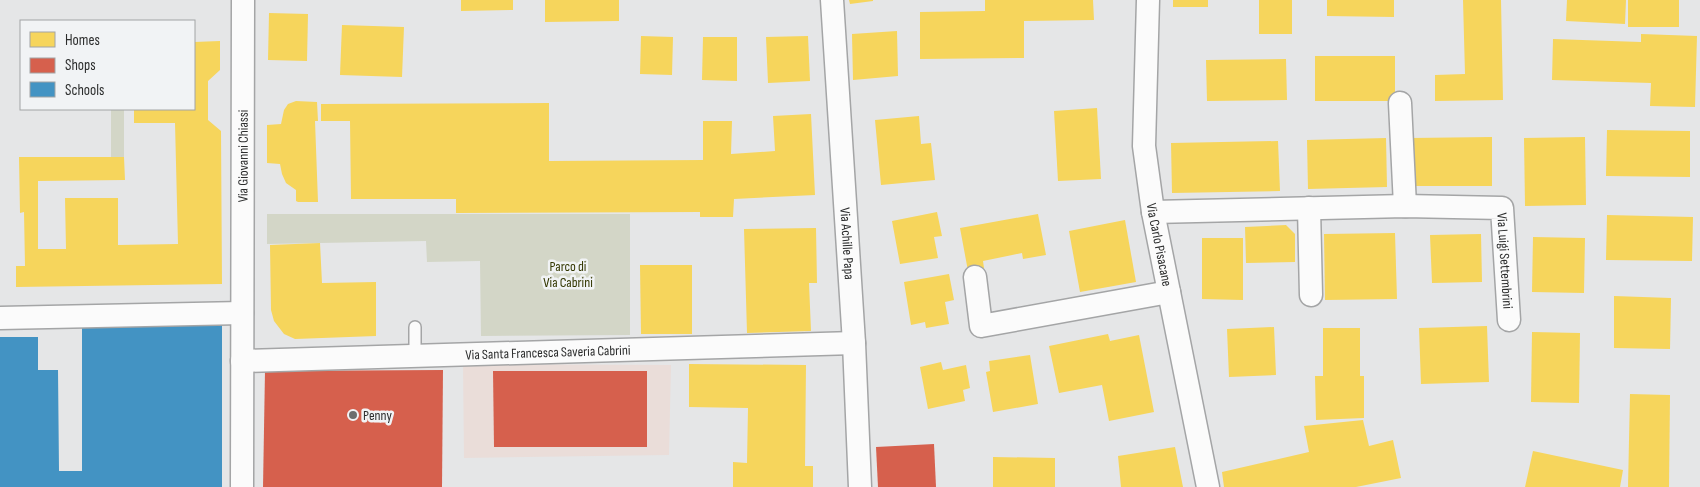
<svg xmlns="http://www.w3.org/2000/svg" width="1700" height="487" font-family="'Sofia Sans Condensed',sans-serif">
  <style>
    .commercial { fill: #eaddd9 }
    .green { fill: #d3d6c7 }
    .homes { fill: #f6d55c }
    .shops { fill: #d6604d }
    .schools { fill: #4393c3 }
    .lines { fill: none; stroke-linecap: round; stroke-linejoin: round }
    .lane-casing { stroke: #a4a5a6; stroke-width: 14 }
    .street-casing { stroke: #a4a5a6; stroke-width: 25 }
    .lane { stroke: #fbfbfb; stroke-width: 11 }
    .street { stroke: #fbfbfb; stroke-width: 22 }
    .poi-dot { fill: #6d6e6e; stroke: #f1f3f5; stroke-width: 2 }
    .labels { text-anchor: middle; stroke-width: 5; stroke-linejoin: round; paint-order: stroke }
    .street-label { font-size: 14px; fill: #2c2d2d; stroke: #f1f3f5 }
    .park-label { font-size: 14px; fill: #333700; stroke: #f1f3f5 }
    .poi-label { font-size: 14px; fill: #2c2d2d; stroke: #f1f3f5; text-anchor: start }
  </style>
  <rect width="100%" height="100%" fill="#e5e6e7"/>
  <path class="commercial" d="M463,364L671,365L669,455L464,458Z"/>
  <g class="green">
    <rect x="111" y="109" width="13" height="48"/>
    <path d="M267,214H630V335L481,336L480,261L427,262L426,241L267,244Z"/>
  </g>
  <g class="homes">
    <path d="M461,0H513V10L461,11Z"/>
    <path d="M545,0H619V21L545,22Z"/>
    <path d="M849,0H873V1L850,4Z"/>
    <path d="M985,0H1093L1094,20L1024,21V58L920,59V12L985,11Z"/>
    <rect x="1173" y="0" width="35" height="7"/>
    <rect x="1259" y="0" width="33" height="34"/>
    <path d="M1327,0H1394V17L1327,16Z"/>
    <path d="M1463,0H1501L1503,100L1435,101V75L1465,74Z"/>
    <path d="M1567,0H1626L1625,24L1566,21Z"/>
    <rect x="1628" y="0" width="51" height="27"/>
    <path d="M269,13L308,14L307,61L268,60Z"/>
    <path d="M342,25L404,27L402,77L340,75Z"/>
    <path d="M897,31L898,76L853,80L852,34Z"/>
    <path d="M1641,34L1697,36L1695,107L1650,106L1651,83L1552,80L1553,39L1641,42Z"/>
    <path d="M641,36L673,37L672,75L640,74Z"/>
    <path d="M808,36L810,81L768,83L766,37Z"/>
    <path d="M703,37H737V81L702,80Z"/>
    <path d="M220,41V70L208,81V120L221,131L222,284L16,287V266H25L24,212L20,213L19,157H124L125,180L38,181V249H66L65,198H118V245L178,244L175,123H134V109H194V42Z"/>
    <rect x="1315" y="56" width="80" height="45"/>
    <path d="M1286,59L1287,100L1207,101L1206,60Z"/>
    <path d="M296,101L317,102L318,121H315L318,202H298L296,201V190L286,183L282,174L280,164L267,163V125L281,124L284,110L288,104Z"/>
    <path d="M549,103V161L703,160V121H732L731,154L775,151L773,116L811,114L815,195L734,199L733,217H700V212L456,213V199H351L350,121H321V104Z"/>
    <path d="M1097,108L1101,179L1058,181L1054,111Z"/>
    <path d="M919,116L921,144L931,143L935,180L881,185L875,120Z"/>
    <path d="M1607,130L1690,131V177L1606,176Z"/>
    <path d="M1492,137V186H1412L1411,138Z"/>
    <path d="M1585,137L1586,205L1525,206L1524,138Z"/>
    <path d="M1386,138L1387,187L1308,189L1307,140Z"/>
    <path d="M1278,141L1280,191L1172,193L1171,143Z"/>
    <path d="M937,212L942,236L934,237L938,258L900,264L892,221Z"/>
    <path d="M1038,214L1046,255L1023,259L1022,253L983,261L984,268L968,271L960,228Z"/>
    <path d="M1607,215L1693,217L1692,261L1606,260Z"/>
    <path d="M1125,220L1136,282L1080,292L1069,231Z"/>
    <path d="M1286,225L1295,234V262L1246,263L1245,227Z"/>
    <path d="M816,228L817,283H809L811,331L747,333L744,229Z"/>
    <path d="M1395,233L1397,299L1325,300L1324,234Z"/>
    <path d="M1481,234L1482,282L1432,283L1430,235Z"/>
    <path d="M1533,237L1585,238L1584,293L1532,292Z"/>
    <path d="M1202,238H1243V300L1202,299Z"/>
    <path d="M320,243L322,283L376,282V336L295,339L284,334L274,321L271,310L270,245Z"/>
    <path d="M640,265H692V334H641Z"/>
    <path d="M949,274L954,300L945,302L949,324L926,328L925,322L911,325L904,282Z"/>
    <path d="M1614,296L1671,298L1670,349L1614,348Z"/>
    <path d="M1487,326L1489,382L1421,384L1419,328Z"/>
    <path d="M1274,327L1276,375L1229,377L1227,329Z"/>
    <path d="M1323,328H1360V376H1364V418L1316,420L1315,376H1323Z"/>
    <path d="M1532,332L1580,333L1579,403L1531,402Z"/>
    <path d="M1108,334L1110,341L1139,335L1154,412L1109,421L1102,385L1059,393L1049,346Z"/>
    <path d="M1030,355L1038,404L993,412L986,372L990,371L989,361Z"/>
    <path d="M941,362L943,370L966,365L970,388L963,390L965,401L928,409L920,367Z"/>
    <path d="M689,364L806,365L805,466H813V487H733V462L747,463L748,408L689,407Z"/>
    <path d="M1630,394L1670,395L1669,487H1628Z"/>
    <path d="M1363,420L1369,446L1393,440L1401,478L1356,487H1224L1222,472L1309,452L1304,426Z"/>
    <path d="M1175,447L1183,487H1121L1118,456Z"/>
    <path d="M1533,451L1623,470L1620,487H1525Z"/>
    <path d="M993,457L1055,458V487H993Z"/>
  </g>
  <g class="shops">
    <path d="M443,370L442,487H263L265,371Z"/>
    <path d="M493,371H647V447H494Z"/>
    <path d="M934,444L936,487H878L876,447Z"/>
  </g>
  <path class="schools" d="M222,325V487H0V337H38V370H58L59,471H82V326Z"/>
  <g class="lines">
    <defs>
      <path id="lane" d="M415,327V356"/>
      <g id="street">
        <path id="s1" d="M832,0L854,343L860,487"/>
        <path id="s2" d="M1148,0L1144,146L1153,212L1208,487"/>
        <path d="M1400,103L1405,206"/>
        <path d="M1309,208L1311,295"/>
        <path id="s3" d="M1153,212L1405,206L1502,208L1509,320"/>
        <path d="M975,277L981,326L1169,292"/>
        <path d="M0,318L242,313"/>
        <path id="s4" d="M242,361L854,343"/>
        <path id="s5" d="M242,487L243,0"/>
      </g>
    </defs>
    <use href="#lane" class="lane-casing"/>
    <use href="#street" class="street-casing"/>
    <use href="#lane" class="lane"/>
    <use href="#street" class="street"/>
  </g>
  <circle class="poi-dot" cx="353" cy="415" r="5"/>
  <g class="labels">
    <g class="street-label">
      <text dy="5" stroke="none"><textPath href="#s5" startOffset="331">Via Giovanni Chiassi</textPath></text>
      <text dy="5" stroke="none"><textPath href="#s1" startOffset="244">Via Achille Papa</textPath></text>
      <text dy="5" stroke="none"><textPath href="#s2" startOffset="246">Via Carlo Pisacane</textPath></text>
      <text dy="5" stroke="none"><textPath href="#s3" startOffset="402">Via Luigi Settembrini</textPath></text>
      <text dy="5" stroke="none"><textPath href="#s4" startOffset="306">Via Santa Francesca Saveria Cabrini</textPath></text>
    </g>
    <g class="park-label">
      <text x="568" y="271">Parco di<tspan x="568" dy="16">Via Cabrini</tspan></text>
    </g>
    <g class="poi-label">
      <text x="363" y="420">Penny</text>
    </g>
  </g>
  <rect x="20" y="20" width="175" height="90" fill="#f1f3f5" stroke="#a2a4a5"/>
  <rect x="30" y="32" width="25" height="15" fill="#f6d55c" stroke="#a2a4a5"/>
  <text x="65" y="45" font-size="15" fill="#2c2d2d">Homes</text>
  <rect x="30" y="58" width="25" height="15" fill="#d6604d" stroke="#a2a4a5"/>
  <text x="65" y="70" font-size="15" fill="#2c2d2d">Shops</text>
  <rect x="30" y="82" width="25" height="15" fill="#4393c3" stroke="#a2a4a5"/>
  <text x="65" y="95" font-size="15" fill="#2c2d2d">Schools</text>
</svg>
